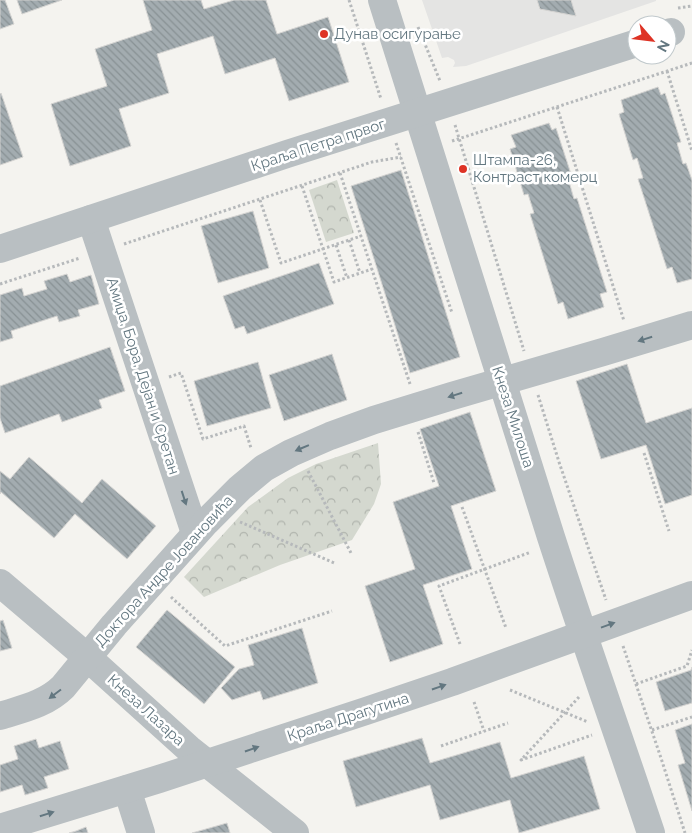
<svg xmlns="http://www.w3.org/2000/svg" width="692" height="833" font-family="Raleway,sans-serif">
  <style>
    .built { fill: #e4e4e3 }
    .park { fill: url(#park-crowns) }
    .building { fill: url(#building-back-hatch); stroke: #d5d4d2 }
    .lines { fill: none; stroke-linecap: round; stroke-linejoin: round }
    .path { stroke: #b6b9bb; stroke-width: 3; stroke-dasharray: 2.5 2.5; stroke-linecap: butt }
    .minor { stroke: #b9bfc2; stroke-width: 28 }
    .oneway { fill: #637780 }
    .poi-dot { fill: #de3325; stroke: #fff; stroke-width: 2 }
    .labels { text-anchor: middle; stroke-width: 5; stroke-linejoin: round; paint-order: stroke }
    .poi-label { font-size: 15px; fill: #637780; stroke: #fff; text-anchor: start }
    .street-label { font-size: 15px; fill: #637780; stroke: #fff }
  </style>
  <defs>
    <pattern id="park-crowns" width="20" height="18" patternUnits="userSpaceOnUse" patternTransform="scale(1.25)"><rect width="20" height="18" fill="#d4d8cf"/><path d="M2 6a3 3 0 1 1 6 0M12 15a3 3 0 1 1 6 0" fill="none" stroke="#b0b4ad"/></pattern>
    <pattern id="building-back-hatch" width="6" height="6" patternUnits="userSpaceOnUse" patternTransform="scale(1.25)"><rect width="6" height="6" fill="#a3acb0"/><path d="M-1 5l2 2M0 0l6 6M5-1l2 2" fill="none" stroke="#889194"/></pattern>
  </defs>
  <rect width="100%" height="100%" fill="#f4f3ef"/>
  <path class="built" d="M422,0H656V1L466,66L453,67L455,63L454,60L448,57L442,58Z"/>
  <g class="park">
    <path d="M337,180L354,233L326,242L309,190Z"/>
    <path d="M378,443L381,484L374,504L352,540L280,565L204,597L184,577L248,507L288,478L316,464Z"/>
  </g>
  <g class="building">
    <path d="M0,0H5L14,24L0,29Z"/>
    <path d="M17,0H62L22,14Z"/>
    <path d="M143,0H201L204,9L234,0H266L277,34L328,17L349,82L289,101L275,58L225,74L213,36L157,54L169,93L119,109L131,146L70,166L51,104L107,86L95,49L152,30Z"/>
    <path d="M537,0H571L576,16L540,9Z"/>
    <path d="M658,87L661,95L665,93L681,142L677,143L683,164L686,163L692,180V279L677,283L672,267L667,269L638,179L643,178L637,158L633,160L619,114L624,112L621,100Z"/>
    <path d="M1,93L23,157L0,165V94Z"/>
    <path d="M549,123L552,130L556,128L572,177L568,178L574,199L577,198L607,292L600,294L604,307L568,319L563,302L558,304L530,214L534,213L528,194L524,195L510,149L516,147L511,135Z"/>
    <path d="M401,170L460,357L410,373L351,186Z"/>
    <path d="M253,211L269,268L218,283L201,226Z"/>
    <path d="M319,263L334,304L247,334L244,326L235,329L223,296Z"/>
    <path d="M67,274L70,282L91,275L99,304L78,310L80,316L59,322L57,316L11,331L13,338L0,342V295L22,288L24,296L47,289L44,281Z"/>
    <path d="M110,347L125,391L99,400L102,408L62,422L59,414L5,433L0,418V386Z"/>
    <path d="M332,354L347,400L284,421L269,375Z"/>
    <path d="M258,362L271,408L207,426L194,381Z"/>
    <path d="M627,364L646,423L692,408V495L665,504L646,445L601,459L576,381Z"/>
    <path d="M470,412L496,491L451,506L472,569L423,585L443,644L390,662L365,586L415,569L393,502L439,486L420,429Z"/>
    <path d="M29,457L82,503L102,479L156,526L127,559L75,514L54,538L1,492L0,494V471L10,479Z"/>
    <path d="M167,610L235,667L204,704L136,647Z"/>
    <path d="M3,620L12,648L0,651V621Z"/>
    <path d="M302,628L318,683L263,700L260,691L232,700L221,688L239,669L254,665L248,645Z"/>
    <path d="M692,667V703L665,711L656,682L691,670Z"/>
    <path d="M692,724V811L678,765L685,763L675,730Z"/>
    <path d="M422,738L430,763L500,742L511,778L584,756L600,809L519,833L510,800L440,820L430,785L356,807L343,761Z"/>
    <path d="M36,739L39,748L60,741L69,769L44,777L48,788L25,795L22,785L0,792V765L18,759L14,746Z"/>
    <path d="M227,823L230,833H192Z"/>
    <path d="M86,827L88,833H69L76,831Z"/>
  </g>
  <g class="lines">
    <g class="path">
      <path d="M349,0L381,99"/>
      <path d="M678,8L692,6"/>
      <path d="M418,27L440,81"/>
      <path d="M667,71L692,151"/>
      <path d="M557,107L624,321"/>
      <path d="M455,125L524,351"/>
      <path d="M452,141L692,63"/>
      <path d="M396,143L452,313"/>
      <path d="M340,173L410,384"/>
      <path d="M302,186L334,282L372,269"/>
      <path d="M260,200L281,263L361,236"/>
      <path d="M349,240L360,273"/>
      <path d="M124,244L372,162L401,157"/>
      <path d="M336,245L347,278"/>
      <path d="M0,284L80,258"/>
      <path d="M169,377L181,373L203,439L244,426L251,448"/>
      <path d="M538,395L559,462L606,600"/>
      <path d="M418,432L434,483"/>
      <path d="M644,453L669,531"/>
      <path d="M308,471L351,553"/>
      <path d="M462,507L506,628"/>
      <path d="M240,522L334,563"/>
      <path d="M171,597L225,646L332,611"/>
      <path d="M460,644L439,586L531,552"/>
      <path d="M623,646L661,758L685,833"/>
      <path d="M636,684L687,666L692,650"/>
      <path d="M510,690L588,722"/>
      <path d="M579,697L521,760L592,735"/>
      <path d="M474,702L484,731"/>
      <path d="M652,730L692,717"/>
      <path d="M441,746L508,723"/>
    </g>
    <g class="minor">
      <path d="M382,0C439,179 494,358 551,537C583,636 618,734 651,833"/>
      <path d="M667,33L671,32"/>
      <path d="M91,219L195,533"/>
      <path d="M0,249L287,154L637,43"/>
      <path d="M0,583L87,657L189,749L295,833"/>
      <path d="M0,716C22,709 46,704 63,687L114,625L206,522L240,488L264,468L291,453L330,436L374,420L452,396L603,352L692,325"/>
      <path d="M127,789L141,833"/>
      <path d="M0,828L159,779L366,711L452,682L692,595"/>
    </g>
  </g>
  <defs><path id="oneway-solid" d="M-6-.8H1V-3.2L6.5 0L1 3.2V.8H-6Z" transform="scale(1.25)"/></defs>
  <g class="oneway">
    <use href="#oneway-solid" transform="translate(645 339) rotate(163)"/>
    <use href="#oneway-solid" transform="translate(455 395) rotate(163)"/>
    <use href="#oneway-solid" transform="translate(302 448) rotate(157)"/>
    <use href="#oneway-solid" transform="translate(184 498) rotate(72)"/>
    <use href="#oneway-solid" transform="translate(608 625) rotate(-20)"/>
    <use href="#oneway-solid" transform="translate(439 687) rotate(-19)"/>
    <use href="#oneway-solid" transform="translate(55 694) rotate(143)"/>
    <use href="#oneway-solid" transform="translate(252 749) rotate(-19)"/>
    <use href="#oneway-solid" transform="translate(47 814) rotate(-17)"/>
  </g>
  <g class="poi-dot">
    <circle cx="324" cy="34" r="5"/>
    <circle cx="463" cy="169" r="5"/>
  </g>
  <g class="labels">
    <g class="poi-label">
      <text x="334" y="39">Дунав осигурање</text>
      <text x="473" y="165">Штампа-26,<tspan x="473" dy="17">Контраст комерц</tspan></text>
    </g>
    <g class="street-label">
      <text transform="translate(318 145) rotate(-18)" y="5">Краља Петра првог</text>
      <text transform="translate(143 376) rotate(72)" y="5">Амиџа, Бора, Дејан и Сретан</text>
      <text transform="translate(513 417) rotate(72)" y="5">Кнеза Милоша</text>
      <text transform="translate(164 571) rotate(-48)" y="5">Доктора Андре Јовановића</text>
      <text transform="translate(146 710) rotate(42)" y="5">Кнеза Лазара</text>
      <text transform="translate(348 717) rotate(-18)" y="5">Краља Драгутина</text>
    </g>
  </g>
  <g transform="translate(652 40) rotate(118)"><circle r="24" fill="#ffffff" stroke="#c1c9cc"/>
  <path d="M0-4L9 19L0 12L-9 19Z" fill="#de3325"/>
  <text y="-8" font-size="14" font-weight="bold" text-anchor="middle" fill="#637780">N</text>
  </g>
</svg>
